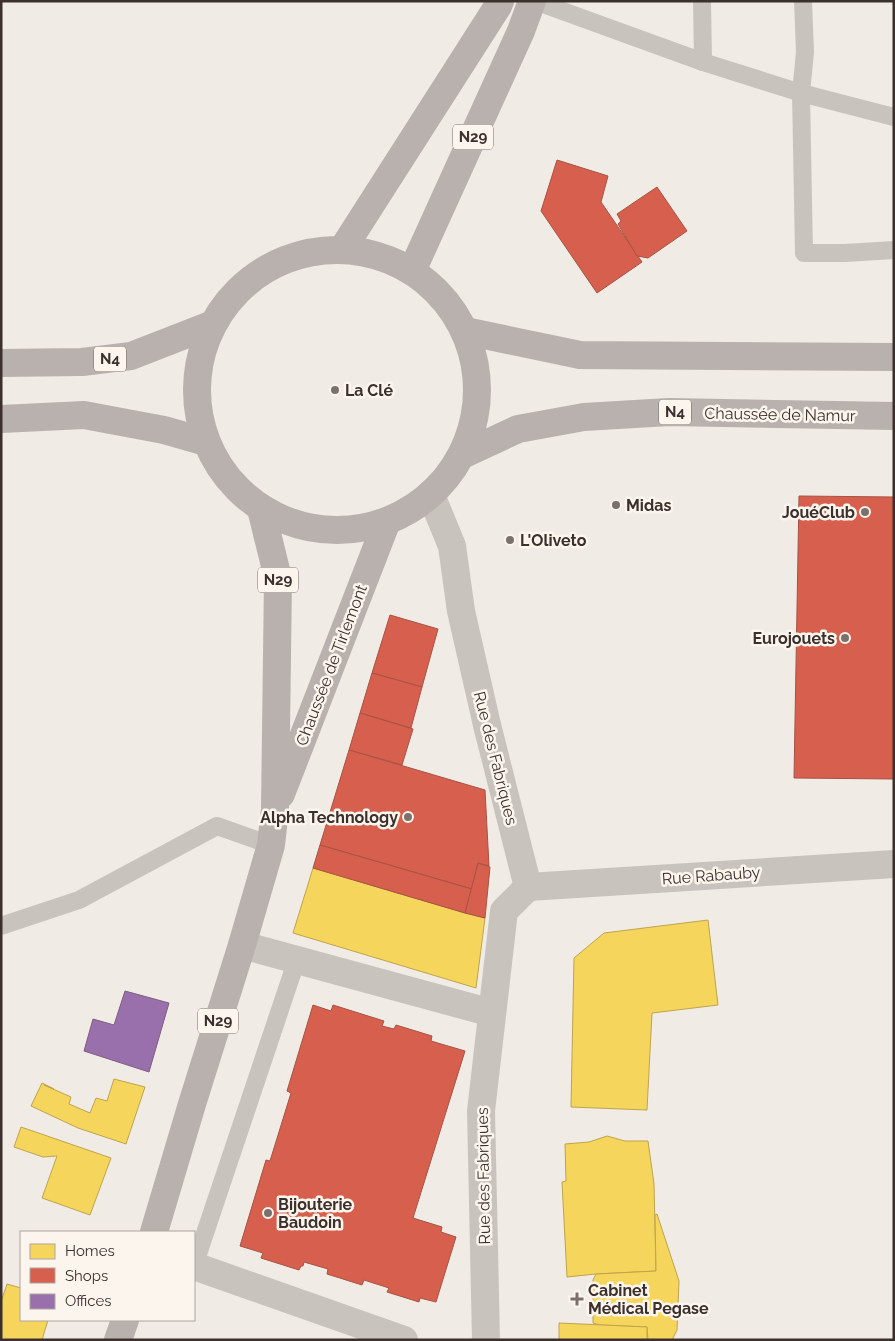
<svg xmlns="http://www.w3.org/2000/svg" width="895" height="1341" font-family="Raleway,sans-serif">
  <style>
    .homes { fill: #f6d55c; stroke: #bea44d }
    .shops { fill: #d6604d; stroke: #a85243 }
    .offices { fill: #9970ab; stroke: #7d5d85 }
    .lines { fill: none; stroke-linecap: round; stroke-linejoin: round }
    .lane { stroke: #c9c3be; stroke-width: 18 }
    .street { stroke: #c9c3be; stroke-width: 28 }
    .primary { stroke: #b8b1ad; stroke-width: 28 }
    .poi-dot { fill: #7a716c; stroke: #fbf5ee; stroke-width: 2 }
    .labels { text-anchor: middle; stroke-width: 5; stroke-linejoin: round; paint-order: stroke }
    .shield { fill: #fbf5ee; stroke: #756b66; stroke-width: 1 }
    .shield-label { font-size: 15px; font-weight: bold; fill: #3b302b }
    .poi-label { font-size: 16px; font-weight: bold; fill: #3b302b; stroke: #fbf5ee; text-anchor: start }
    .street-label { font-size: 16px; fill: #3b302b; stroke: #fbf5ee }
  </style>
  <rect width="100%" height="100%" fill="#f0ebe5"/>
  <g class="homes">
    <path d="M313,868L465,913L485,918L476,988L293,933Z"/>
    <path d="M708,920L718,1005L652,1013L647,1110L571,1107L574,958L604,933Z"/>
    <path d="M114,1079L145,1087L126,1144L78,1128L31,1106L42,1083L54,1089L44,1085L71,1097L69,1104L90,1113L96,1098L107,1101Z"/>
    <path d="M21,1127L111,1158L90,1215L42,1198L57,1156L43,1157L14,1147Z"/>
    <path d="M607,1136L625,1141H648L654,1184L656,1271L596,1274L567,1277L562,1182L566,1181L565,1144L589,1142Z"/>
    <path d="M657,1214L679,1281L677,1330L672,1340H648L647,1327L600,1325L593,1323V1280L596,1274L656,1271L655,1215Z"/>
    <path d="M7,1284L21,1288V1320H48L42,1340H1V1302Z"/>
    <path d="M559,1323L647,1327V1340H559Z"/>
  </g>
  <g class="shops">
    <path d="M557,160L608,176L601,202L642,262L597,293L541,211Z"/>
    <path d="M657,187L687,231L648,258L637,256L618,224L621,221L617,214Z"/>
    <path d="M799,496L894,497V779L794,778Z"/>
    <path d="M390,615L438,629L422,687L372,673Z"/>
    <path d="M372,673L422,687L411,728L360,713Z"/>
    <path d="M360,713L413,729L402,765L349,750Z"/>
    <path d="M349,750L485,790L489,866L478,863L472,889L320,845Z"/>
    <path d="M320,845L472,889L465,913L313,868Z"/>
    <path d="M478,863L490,867L485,918L465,913Z"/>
    <path d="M313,1005L331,1011L333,1005L384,1021L382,1026L394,1029L396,1025L432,1036L431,1041L465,1051L413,1218L442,1227L441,1232L456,1237L436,1302L420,1298L419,1302L387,1292L389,1288L364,1280L362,1285L327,1274L328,1269L304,1262L303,1266H301L299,1270L261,1258L263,1253L240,1246L266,1160L270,1161L291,1093L287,1091Z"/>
  </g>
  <path class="offices" d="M125,991L169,1003L149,1072L84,1051L93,1019L114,1025Z"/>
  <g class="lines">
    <g class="lane">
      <path d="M535,1L703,62L801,93L894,117"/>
      <path d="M702,1L703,62"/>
      <path d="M803,1L805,52L801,93L804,253H845L894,250"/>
      <path d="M1,926L79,900L217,826L271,845"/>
      <path d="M194,1266L297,959"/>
    </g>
    <g class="street">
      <path d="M431,495L452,546L461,611L487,725L528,887"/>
      <path d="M528,887L894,864"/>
      <path d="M242,945L492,1013"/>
      <path d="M194,1266L404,1340"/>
      <path d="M486,1340L481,1111L504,911L528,887"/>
    </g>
    <g class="primary">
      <path d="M342,250L498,6L500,1"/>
      <circle cx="337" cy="390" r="140"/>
      <path d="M412,271L521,31L532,1"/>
      <path d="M465,331L580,355L894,357"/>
      <path d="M1,363L82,362L131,356L213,324"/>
      <path d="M1,419L84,415L164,430L206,442"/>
      <path d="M462,455L518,429L584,417L669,412L894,416"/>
      <path d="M281,794L387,521"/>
      <path d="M154,1232L192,1104L242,945L271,845L275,809L278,578L261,509"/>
      <path d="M118,1340L125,1320"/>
    </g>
  </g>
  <g class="poi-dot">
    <circle cx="335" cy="390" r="5"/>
    <circle cx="616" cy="505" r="5"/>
    <circle cx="865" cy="512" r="5"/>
    <circle cx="510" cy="540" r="5"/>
    <circle cx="845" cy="638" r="5"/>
    <circle cx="408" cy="817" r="5"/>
    <circle cx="268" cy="1213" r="5"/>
    <path d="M574.5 1291.5h5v5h5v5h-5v5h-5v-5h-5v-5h5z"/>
  </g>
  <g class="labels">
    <g class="shield">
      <rect x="453" y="124.5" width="40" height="25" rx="4"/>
      <rect x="94" y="346.5" width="32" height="25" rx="4"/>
      <rect x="659" y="399.5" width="32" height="25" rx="4"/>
      <rect x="258" y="567.5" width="40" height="25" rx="4"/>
      <rect x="198" y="1008.5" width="40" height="25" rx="4"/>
    </g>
    <g class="shield-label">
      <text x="473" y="142">N29</text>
      <text x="110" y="364">N4</text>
      <text x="675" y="417">N4</text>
      <text x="278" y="585">N29</text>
      <text x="218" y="1026">N29</text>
    </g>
    <g class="poi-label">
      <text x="345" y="396">La Clé</text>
      <text x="626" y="511">Midas</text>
      <text x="855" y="518" text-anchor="end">JouéClub</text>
      <text x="520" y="546">L'Oliveto</text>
      <text x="835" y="644" text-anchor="end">Eurojouets</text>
      <text x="398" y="823" text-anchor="end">Alpha Technology</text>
      <text x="278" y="1210">Bijouterie<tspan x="278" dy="18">Baudoin</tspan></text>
      <text x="588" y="1296">Cabinet<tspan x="588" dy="18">Médical Pegase</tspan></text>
    </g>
    <g class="street-label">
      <text transform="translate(780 414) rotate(1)" y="6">Chaussée de Namur</text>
      <text transform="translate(331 665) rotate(-69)" y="6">Chaussée de Tirlemont</text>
      <text transform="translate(496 758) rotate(76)" y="6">Rue des Fabriques</text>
      <text transform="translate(711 875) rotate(-4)" y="6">Rue Rabauby</text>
      <text transform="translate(483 1176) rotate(-91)" y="6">Rue des Fabriques</text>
    </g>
  </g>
  <rect width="895" height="1341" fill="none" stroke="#3b302b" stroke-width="5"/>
  <rect x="20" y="1231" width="175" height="90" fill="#fbf5ee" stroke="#aea6a0"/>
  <rect x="30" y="1244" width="25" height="15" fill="#f6d55c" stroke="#aea6a0"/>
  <text x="65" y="1256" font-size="15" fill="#3b302b">Homes</text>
  <rect x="30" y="1268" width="25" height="15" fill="#d6604d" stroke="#aea6a0"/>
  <text x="65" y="1281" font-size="15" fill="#3b302b">Shops</text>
  <rect x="30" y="1294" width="25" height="15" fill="#9970ab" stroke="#aea6a0"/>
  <text x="65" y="1306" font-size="15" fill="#3b302b">Offices</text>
</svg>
